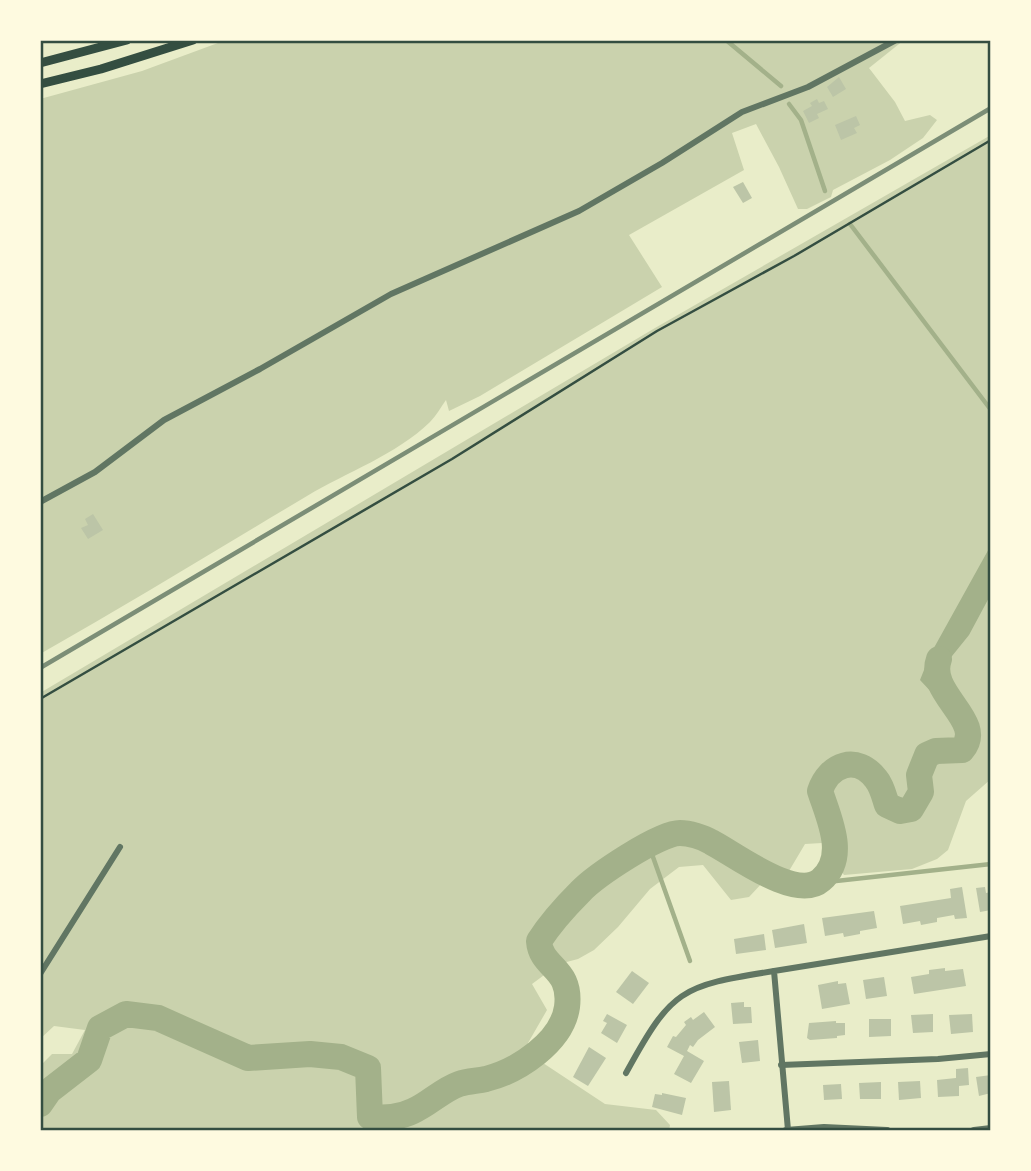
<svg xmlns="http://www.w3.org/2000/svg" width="1031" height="1171" font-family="'Work Sans',sans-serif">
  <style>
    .green { fill: #cad2ad }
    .water { fill: #a3b18a }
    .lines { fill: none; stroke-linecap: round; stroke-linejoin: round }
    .stream { stroke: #a3b18a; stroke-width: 4.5 }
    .river { stroke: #a3b18a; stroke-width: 26 }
    .building { fill: #bcc5a7 }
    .path { stroke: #344e41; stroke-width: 2.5 }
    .minor { stroke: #617663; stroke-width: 6 }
    .tertiary { stroke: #617663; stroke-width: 8 }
    .secondary { stroke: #344e41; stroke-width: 9 }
    .rail { stroke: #7c8e77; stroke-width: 4.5 }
    .neatline { fill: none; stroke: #344e41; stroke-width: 2.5 }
  </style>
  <rect width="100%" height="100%" fill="#e9edc9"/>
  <g class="green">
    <path d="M226,40H904L869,68L895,102L905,121L930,115L937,120L923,138L890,160L833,190L831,197L807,209H798L779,167L756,124L732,133L744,170L629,235L662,287L480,396L449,411L446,400C441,407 436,416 430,422C396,455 347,472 307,496C218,549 130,603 40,654V99L142,71Z"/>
    <path d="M991,135V757L988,760L991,779L966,801L948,850L937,859L912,869L844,875L822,843L805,844L789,871L778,866L749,897L731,900L703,865L679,867L650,889L618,927L594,950L578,959L559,964L532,984L547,1010L528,1043L543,1063L605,1104L656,1110L670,1125L669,1131H40V1066L52,1054H72L85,1030L54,1026L40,1039V693L655,328Z"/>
  </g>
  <path class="water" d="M991,545V594L969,635L948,661L946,678L950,686L934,695L920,680L930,655Z"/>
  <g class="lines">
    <g class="stream">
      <path d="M726,40L781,86"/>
      <path d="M789,104L801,120L825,191"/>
      <path d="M850,224L991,410"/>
      <path d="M648,843L690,961"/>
      <path d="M818,883L991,864"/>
    </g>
    <path class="river" d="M40,1104L49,1091L89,1060L100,1028L126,1014L158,1018L248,1058L310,1054L341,1057L368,1068L370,1117C385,1118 399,1118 413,1111C429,1104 442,1090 459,1084C468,1081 477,1081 486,1079C518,1071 562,1042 567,1007C572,967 541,969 539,941C550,924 565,907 580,892C595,876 659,833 680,833C689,833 703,837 711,842C733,853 796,902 821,880C848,857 829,819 820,791C829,764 857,754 876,779C882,786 884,796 887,805L900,811L911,809L921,792L919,775L927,755L936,751L962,750C987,721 926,694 939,659"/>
  </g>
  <g class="building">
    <path d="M839,77L846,89L833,97L827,87Z"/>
    <path d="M817,99L819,103L824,101L828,109L817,114L819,118L809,123L803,111L812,106L810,103Z"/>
    <path d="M856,116L860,125L854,128L857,133L841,140L835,125Z"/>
    <path d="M743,182L752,198L743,203L733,187Z"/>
    <path d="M93,514L103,530L88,539L81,528L88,525L85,519Z"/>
    <path d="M962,887L967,918L955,919L954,915L937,918V922L921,925L920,921L903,924L900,906L951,898L950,889Z"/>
    <path d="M985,887L986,893L991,892V910L980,912L976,888Z"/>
    <path d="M874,911L877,928L860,931V934L844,937L843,933L825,936L822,918Z"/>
    <path d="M804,924L807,943L775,948L772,930Z"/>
    <path d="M764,934L766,950L736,954L734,939Z"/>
    <path d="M945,968V971L963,969L966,986L914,994L911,977L929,974V970Z"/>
    <path d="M632,971L649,983L633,1004L616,992Z"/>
    <path d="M884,977L887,996L866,999L863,980Z"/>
    <path d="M838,981V984L846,983L850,1004L822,1009L818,985Z"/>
    <path d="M744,1002V1007H751L752,1023L733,1024L731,1003Z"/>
    <path d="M704,1012L715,1027L698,1040L693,1047L690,1045L687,1051L704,1061L691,1083L674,1074L684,1056L667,1047L673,1036L676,1037L686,1025L684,1022L691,1017L693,1020Z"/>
    <path d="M607,1014L627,1025L617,1043L601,1033L607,1023L603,1021Z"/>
    <path d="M933,1014V1032L913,1033L911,1015Z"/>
    <path d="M972,1014L973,1032L951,1034L949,1015Z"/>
    <path d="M869,1019H891V1036L869,1037Z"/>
    <path d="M836,1021V1023H845V1035L837,1036V1038L810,1040L807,1038L809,1023Z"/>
    <path d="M758,1040L760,1061L742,1063L739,1042Z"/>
    <path d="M589,1047L606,1058L588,1086L573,1077Z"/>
    <path d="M968,1068L969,1085L959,1086V1096L938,1097L937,1080L956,1078V1069Z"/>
    <path d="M991,1075V1093L979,1096L976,1077Z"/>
    <path d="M729,1081L731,1110L714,1112L712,1082Z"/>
    <path d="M920,1081L921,1098L899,1100L898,1082Z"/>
    <path d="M881,1082V1099H860L859,1083Z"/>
    <path d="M841,1084L842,1099L824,1100L823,1085Z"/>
    <path d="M662,1093L686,1098L682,1115L652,1107L655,1094L662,1095Z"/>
  </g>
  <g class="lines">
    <path class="path" d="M40,699L452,459L657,331L794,256L991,140"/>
    <g class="minor">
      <path d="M40,502L95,472L164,420L260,369L391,294L579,211L662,163L742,112L808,87L896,40"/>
      <path d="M40,974L120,847"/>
      <path d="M781,1065L938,1059L991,1054"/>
      <path d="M626,1073C672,989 680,986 774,971"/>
      <path d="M788,1130L774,971L991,936"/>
    </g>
    <g class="tertiary">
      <path d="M786,1131L824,1128L887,1131"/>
      <path d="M974,1131L991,1129"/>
    </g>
    <g class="secondary">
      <path d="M40,63L127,40"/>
      <path d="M40,84L101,69L193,40"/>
    </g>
    <path class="rail" d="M40,668L991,108"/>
  </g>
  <rect width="1031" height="1171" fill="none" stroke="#fefae0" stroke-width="84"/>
  <rect x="42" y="42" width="947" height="1087" class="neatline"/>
</svg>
